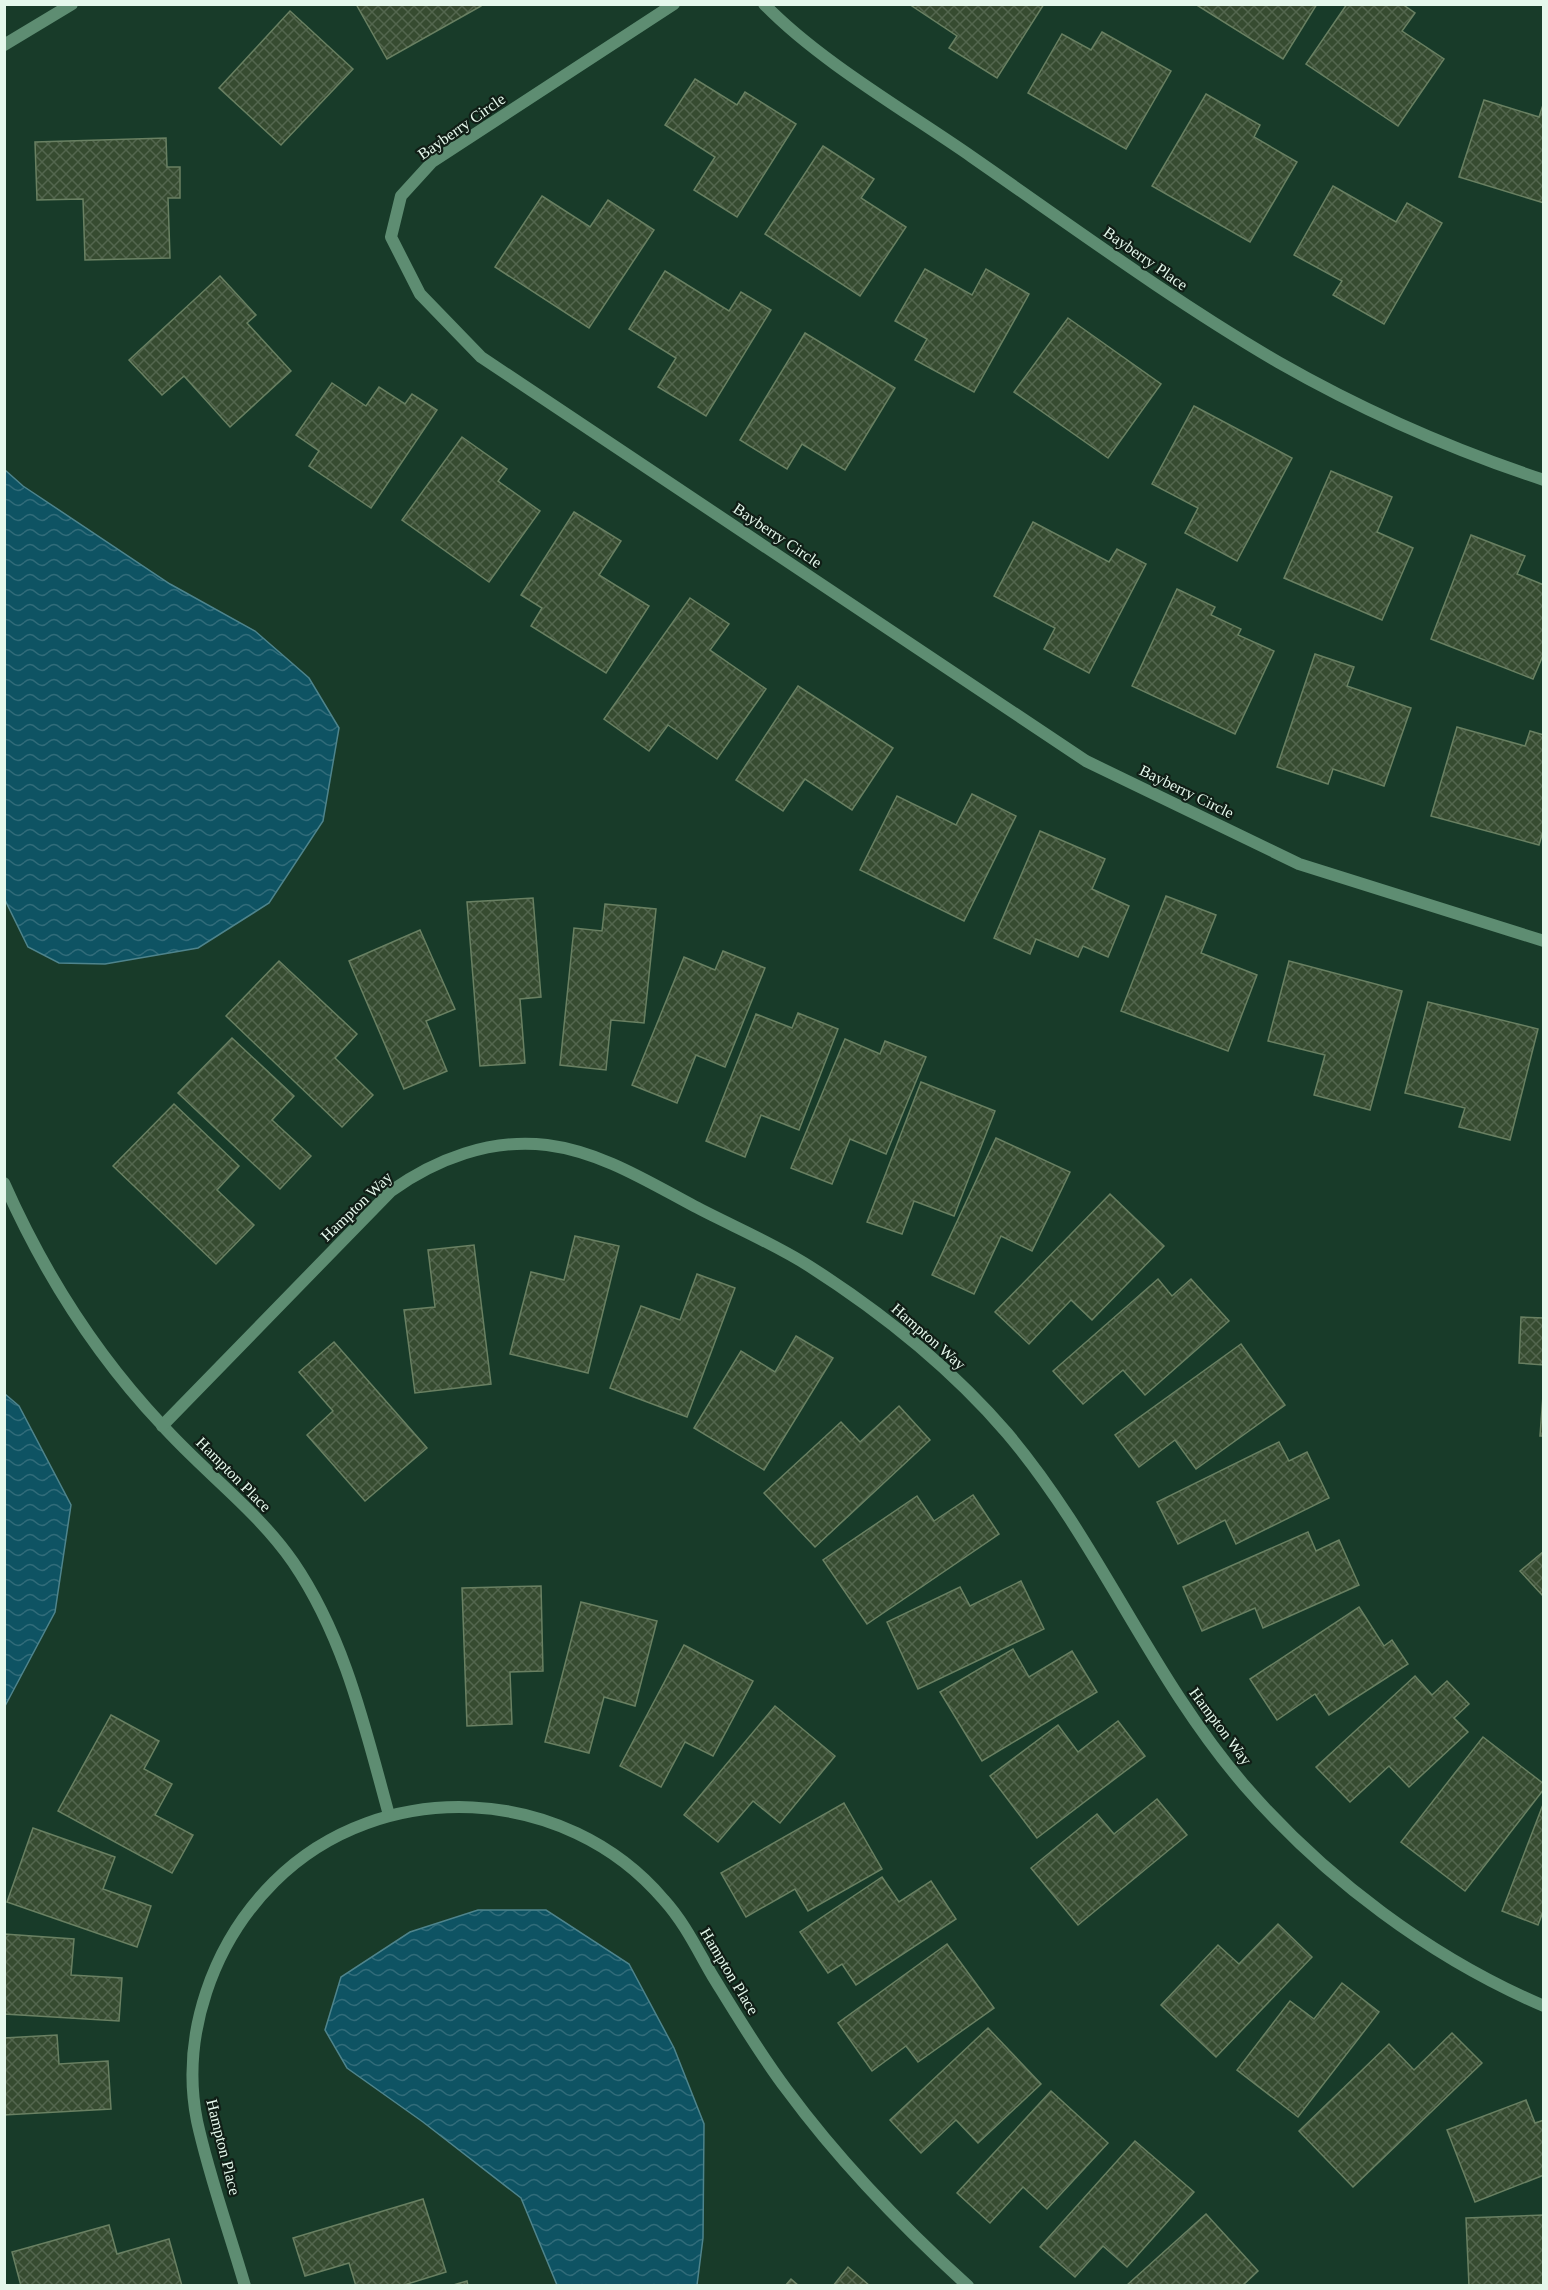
<svg xmlns="http://www.w3.org/2000/svg" width="1548" height="2290" font-family="'Times New Roman',serif">
  <style>
    .water { fill: url(#water-waves); stroke: #4e848c; stroke-width: 1.5 }
    .building { fill: url(#building-cross-hatch); stroke: #698062; stroke-width: 1.5 }
    .lines { fill: none; stroke-linecap: round; stroke-linejoin: round }
    .minor { stroke: #5e8d72; stroke-width: 12 }
    .labels { text-anchor: middle; stroke-width: 4.5; stroke-linejoin: round; paint-order: stroke }
    .street-label { font-size: 16px; fill: #e5f8ec; stroke: #101e16 }
  </style>
  <defs>
    <pattern id="water-waves" width="16" height="10" patternUnits="userSpaceOnUse" patternTransform="scale(1.5)"><rect width="16" height="10" fill="#0e5363"/><path d="M0 5q4-4 8 0t8 0" fill="none" stroke="#316c7a"/></pattern>
    <pattern id="building-cross-hatch" width="8" height="8" patternUnits="userSpaceOnUse" patternTransform="scale(1.5)"><rect width="8" height="8" fill="#364b30"/><path d="M0 0l8 8M0 8l8-8" fill="none" stroke="#53664e"/></pattern>
  </defs>
  <rect width="100%" height="100%" fill="#183b29"/>
  <g class="water">
    <path d="M5,470L23,486L170,584L255,631L309,678L339,728L323,821L269,903L198,948L105,964L59,963L28,947L5,900Z"/>
    <path d="M5,1394L19,1406L71,1505L55,1612L5,1706Z"/>
    <path d="M478,1910H546L629,1964L674,2048L704,2124L703,2238L697,2285H557L521,2198L423,2122L347,2068L325,2030L341,1977L410,1932Z"/>
  </g>
  <g class="building">
    <path d="M356,4H481V6L387,59Z"/>
    <path d="M909,4H1044L997,78L949,48L957,36Z"/>
    <path d="M1195,4H1317L1283,59Z"/>
    <path d="M1347,4H1402L1415,13L1402,31L1444,59L1398,126L1306,64Z"/>
    <path d="M290,11L353,69L281,145L219,88Z"/>
    <path d="M1102,32L1171,71L1126,149L1028,93L1062,34L1091,50Z"/>
    <path d="M695,79L737,105L745,92L796,124L737,217L694,190L715,157L665,125Z"/>
    <path d="M1206,94L1260,125L1254,137L1297,162L1250,242L1152,186Z"/>
    <path d="M1484,100L1539,117L1544,102V203L1459,177Z"/>
    <path d="M166,138L167,167H180V198H168L170,258L85,260L83,199L37,200L35,142Z"/>
    <path d="M823,146L874,179L861,198L906,227L860,296L765,234Z"/>
    <path d="M1333,186L1396,222L1407,203L1442,223L1384,324L1333,295L1342,281L1294,255Z"/>
    <path d="M542,196L590,227L608,200L654,230L589,328L495,267Z"/>
    <path d="M925,269L972,295L986,269L1029,294L974,392L915,360L927,339L895,321Z"/>
    <path d="M665,271L729,311L741,292L771,310L706,416L658,387L676,358L629,329Z"/>
    <path d="M220,276L256,315L247,323L291,371L230,427L184,376L162,395L129,360Z"/>
    <path d="M1068,318L1161,384L1108,458L1014,392Z"/>
    <path d="M805,333L895,388L845,470L802,444L787,469L740,440Z"/>
    <path d="M332,383L366,406L379,387L405,404L412,394L437,410L371,508L309,466L319,451L296,435Z"/>
    <path d="M1194,406L1292,458L1237,561L1185,533L1198,508L1152,484Z"/>
    <path d="M462,437L507,469L498,481L540,511L489,582L402,520Z"/>
    <path d="M1331,471L1392,497L1377,532L1413,548L1382,620L1284,578Z"/>
    <path d="M574,512L621,541L599,575L649,606L606,673L531,626L542,608L521,595Z"/>
    <path d="M1033,522L1109,562L1117,549L1146,564L1089,673L1044,649L1055,628L994,596Z"/>
    <path d="M1471,535L1525,556L1517,574L1544,585V653L1533,679L1431,639Z"/>
    <path d="M1177,589L1215,607L1211,615L1241,629L1238,635L1274,651L1235,734L1132,686Z"/>
    <path d="M690,598L729,624L710,650L766,689L717,759L668,725L649,751L604,719Z"/>
    <path d="M1315,654L1354,667L1347,686L1411,708L1384,786L1333,769L1328,784L1277,767Z"/>
    <path d="M798,686L893,748L852,810L805,779L783,811L736,780Z"/>
    <path d="M1457,727L1525,746L1530,731L1544,735V828L1539,845L1431,816Z"/>
    <path d="M972,794L1016,816L964,921L860,870L897,796L956,825Z"/>
    <path d="M1040,831L1105,859L1092,889L1129,906L1108,957L1083,946L1078,957L1036,939L1030,954L994,938Z"/>
    <path d="M1166,896L1216,915L1201,953L1257,975L1228,1051L1121,1011Z"/>
    <path d="M533,898L541,997L520,999L525,1063L480,1066L467,902Z"/>
    <path d="M605,904L656,909L644,1023L611,1020L606,1070L560,1065L574,928L602,931Z"/>
    <path d="M420,930L455,1009L426,1021L447,1071L404,1089L349,961Z"/>
    <path d="M723,951L765,968L725,1067L696,1055L677,1103L632,1085L684,957L715,970Z"/>
    <path d="M279,961L357,1034L335,1058L373,1095L342,1127L226,1016Z"/>
    <path d="M1289,961L1402,991L1370,1110L1314,1095L1325,1055L1268,1041Z"/>
    <path d="M1428,1002L1538,1029L1510,1140L1459,1127L1465,1108L1405,1093Z"/>
    <path d="M798,1013L838,1029L799,1130L761,1115L745,1157L706,1141L756,1014L792,1028Z"/>
    <path d="M232,1038L294,1096L272,1120L311,1156L280,1189L178,1093Z"/>
    <path d="M845,1039L880,1054L885,1041L926,1057L886,1154L850,1139L832,1184L791,1168Z"/>
    <path d="M921,1082L995,1111L954,1216L914,1201L902,1234L867,1222Z"/>
    <path d="M174,1104L239,1166L217,1190L254,1225L216,1264L113,1166Z"/>
    <path d="M996,1138L1070,1172L1032,1251L1001,1236L974,1294L932,1275Z"/>
    <path d="M1110,1194L1164,1246L1092,1320L1071,1300L1029,1344L995,1312Z"/>
    <path d="M575,1236L619,1246L588,1373L510,1354L531,1272L564,1280Z"/>
    <path d="M474,1245L491,1384L415,1393L404,1310L435,1307L428,1250Z"/>
    <path d="M697,1274L735,1288L687,1417L610,1388L641,1306L680,1320Z"/>
    <path d="M1158,1279L1172,1296L1191,1279L1229,1321L1145,1395L1123,1370L1083,1404L1053,1371Z"/>
    <path d="M1521,1317L1544,1318V1365L1519,1363Z"/>
    <path d="M796,1336L833,1358L764,1470L694,1428L741,1351L775,1372Z"/>
    <path d="M334,1342L427,1448L365,1501L307,1435L333,1411L299,1372Z"/>
    <path d="M1241,1344L1285,1405L1196,1469L1175,1440L1139,1467L1115,1435Z"/>
    <path d="M1544,1382V1436H1540Z"/>
    <path d="M899,1406L930,1440L815,1547L764,1493L841,1422L860,1442Z"/>
    <path d="M1279,1442L1289,1461L1307,1452L1329,1498L1236,1544L1225,1520L1178,1544L1157,1502Z"/>
    <path d="M973,1495L999,1534L867,1624L823,1560L917,1496L934,1521Z"/>
    <path d="M1308,1532L1316,1551L1339,1540L1359,1585L1263,1628L1255,1608L1202,1631L1183,1587Z"/>
    <path d="M1544,1551V1597L1520,1571Z"/>
    <path d="M1021,1581L1044,1629L918,1689L887,1622L960,1587L970,1606Z"/>
    <path d="M541,1586L543,1671L510,1672L512,1724L467,1726L462,1588Z"/>
    <path d="M581,1602L657,1621L635,1706L604,1697L589,1753L545,1742Z"/>
    <path d="M1359,1607L1384,1646L1392,1640L1408,1664L1329,1715L1315,1694L1277,1720L1250,1679Z"/>
    <path d="M684,1645L753,1681L713,1756L685,1742L661,1787L620,1766Z"/>
    <path d="M1013,1649L1029,1677L1072,1651L1097,1692L982,1761L940,1692Z"/>
    <path d="M1415,1676L1432,1695L1447,1681L1469,1704L1454,1718L1468,1732L1409,1787L1389,1766L1350,1802L1316,1767Z"/>
    <path d="M775,1706L835,1756L780,1823L753,1801L718,1842L684,1815Z"/>
    <path d="M111,1715L159,1741L144,1769L172,1784L155,1815L193,1835L172,1873L58,1811Z"/>
    <path d="M1118,1721L1145,1756L1037,1838L990,1776L1058,1725L1078,1752Z"/>
    <path d="M1483,1737L1544,1784V1789L1465,1891L1401,1842Z"/>
    <path d="M1157,1799L1187,1835L1078,1925L1031,1868L1097,1814L1114,1834Z"/>
    <path d="M1544,1802V1909L1538,1925L1502,1911Z"/>
    <path d="M844,1803L882,1869L808,1911L795,1889L746,1917L721,1873Z"/>
    <path d="M33,1828L115,1857L103,1889L151,1906L137,1947L7,1902Z"/>
    <path d="M882,1877L899,1902L931,1881L956,1919L856,1985L842,1964L828,1973L800,1932Z"/>
    <path d="M1278,1924L1312,1957L1216,2057L1161,2005L1218,1945L1239,1964Z"/>
    <path d="M4,1934L74,1939L71,1975L122,1978L119,2021L4,2014Z"/>
    <path d="M947,1944L994,2008L918,2062L906,2046L872,2071L838,2023Z"/>
    <path d="M1342,1983L1379,2012L1298,2117L1237,2070L1290,2001L1314,2019Z"/>
    <path d="M988,2028L1041,2084L978,2143L956,2120L921,2153L890,2120Z"/>
    <path d="M1452,2033L1482,2063L1353,2187L1299,2131L1389,2044L1414,2070Z"/>
    <path d="M57,2035L59,2064L108,2061L111,2109L4,2115V2038Z"/>
    <path d="M1051,2091L1108,2143L1047,2209L1023,2187L990,2223L957,2193Z"/>
    <path d="M1526,2100L1535,2123L1544,2120V2175L1475,2202L1447,2130Z"/>
    <path d="M1135,2141L1194,2192L1127,2267L1103,2246L1075,2277L1040,2247Z"/>
    <path d="M423,2199L446,2272L401,2286H356L349,2263L305,2276L293,2238Z"/>
    <path d="M1206,2214L1258,2271L1242,2286H1126Z"/>
    <path d="M1544,2215V2286H1469L1466,2218Z"/>
    <path d="M109,2225L117,2254L169,2239L182,2286H21L12,2252Z"/>
    <path d="M848,2267L870,2286H833Z"/>
    <path d="M791,2279L799,2286H785Z"/>
    <path d="M467,2281L468,2286H450Z"/>
  </g>
  <g class="lines">
    <g class="minor">
      <path d="M674,4L432,162L401,196L391,237L420,294L481,357L1086,761L1299,864L1544,941"/>
      <path d="M764,4C819,61 906,111 972,157C1073,227 1172,300 1278,362C1362,410 1453,450 1544,480"/>
      <path d="M4,45L72,4"/>
      <path d="M4,1183C43,1271 96,1355 162,1425C204,1472 257,1510 293,1562C345,1638 365,1728 389,1815"/>
      <path d="M162,1426L391,1191C436,1159 491,1138 547,1145C601,1152 647,1181 694,1206C732,1226 773,1243 809,1266C881,1312 951,1368 1007,1433C1100,1543 1150,1676 1245,1786C1325,1878 1431,1958 1544,2006"/>
      <path d="M245,2286C229,2231 209,2176 197,2121C180,2035 213,1943 274,1882C381,1775 566,1784 664,1900C684,1922 697,1949 712,1975C736,2014 759,2053 787,2090C840,2162 902,2226 968,2286"/>
    </g>
  </g>
  <g class="labels">
    <g class="street-label">
      <text transform="translate(461 126) rotate(-35)" y="6">Bayberry Circle</text>
      <text transform="translate(1146 258) rotate(35)" y="6">Bayberry Place</text>
      <text transform="translate(778 535) rotate(34)" y="6">Bayberry Circle</text>
      <text transform="translate(1187 791) rotate(26)" y="6">Bayberry Circle</text>
      <text transform="translate(356 1206) rotate(-44)" y="6">Hampton Way</text>
      <text transform="translate(929 1336) rotate(41)" y="6">Hampton Way</text>
      <text transform="translate(234 1474) rotate(45)" y="6">Hampton Place</text>
      <text transform="translate(1221 1726) rotate(53)" y="6">Hampton Way</text>
      <text transform="translate(730 1971) rotate(59)" y="6">Hampton Place</text>
      <text transform="translate(224 2147) rotate(76)" y="6">Hampton Place</text>
    </g>
  </g>
  <rect width="1548" height="2290" fill="none" stroke="#e5f8ec" stroke-width="12"/>
</svg>
